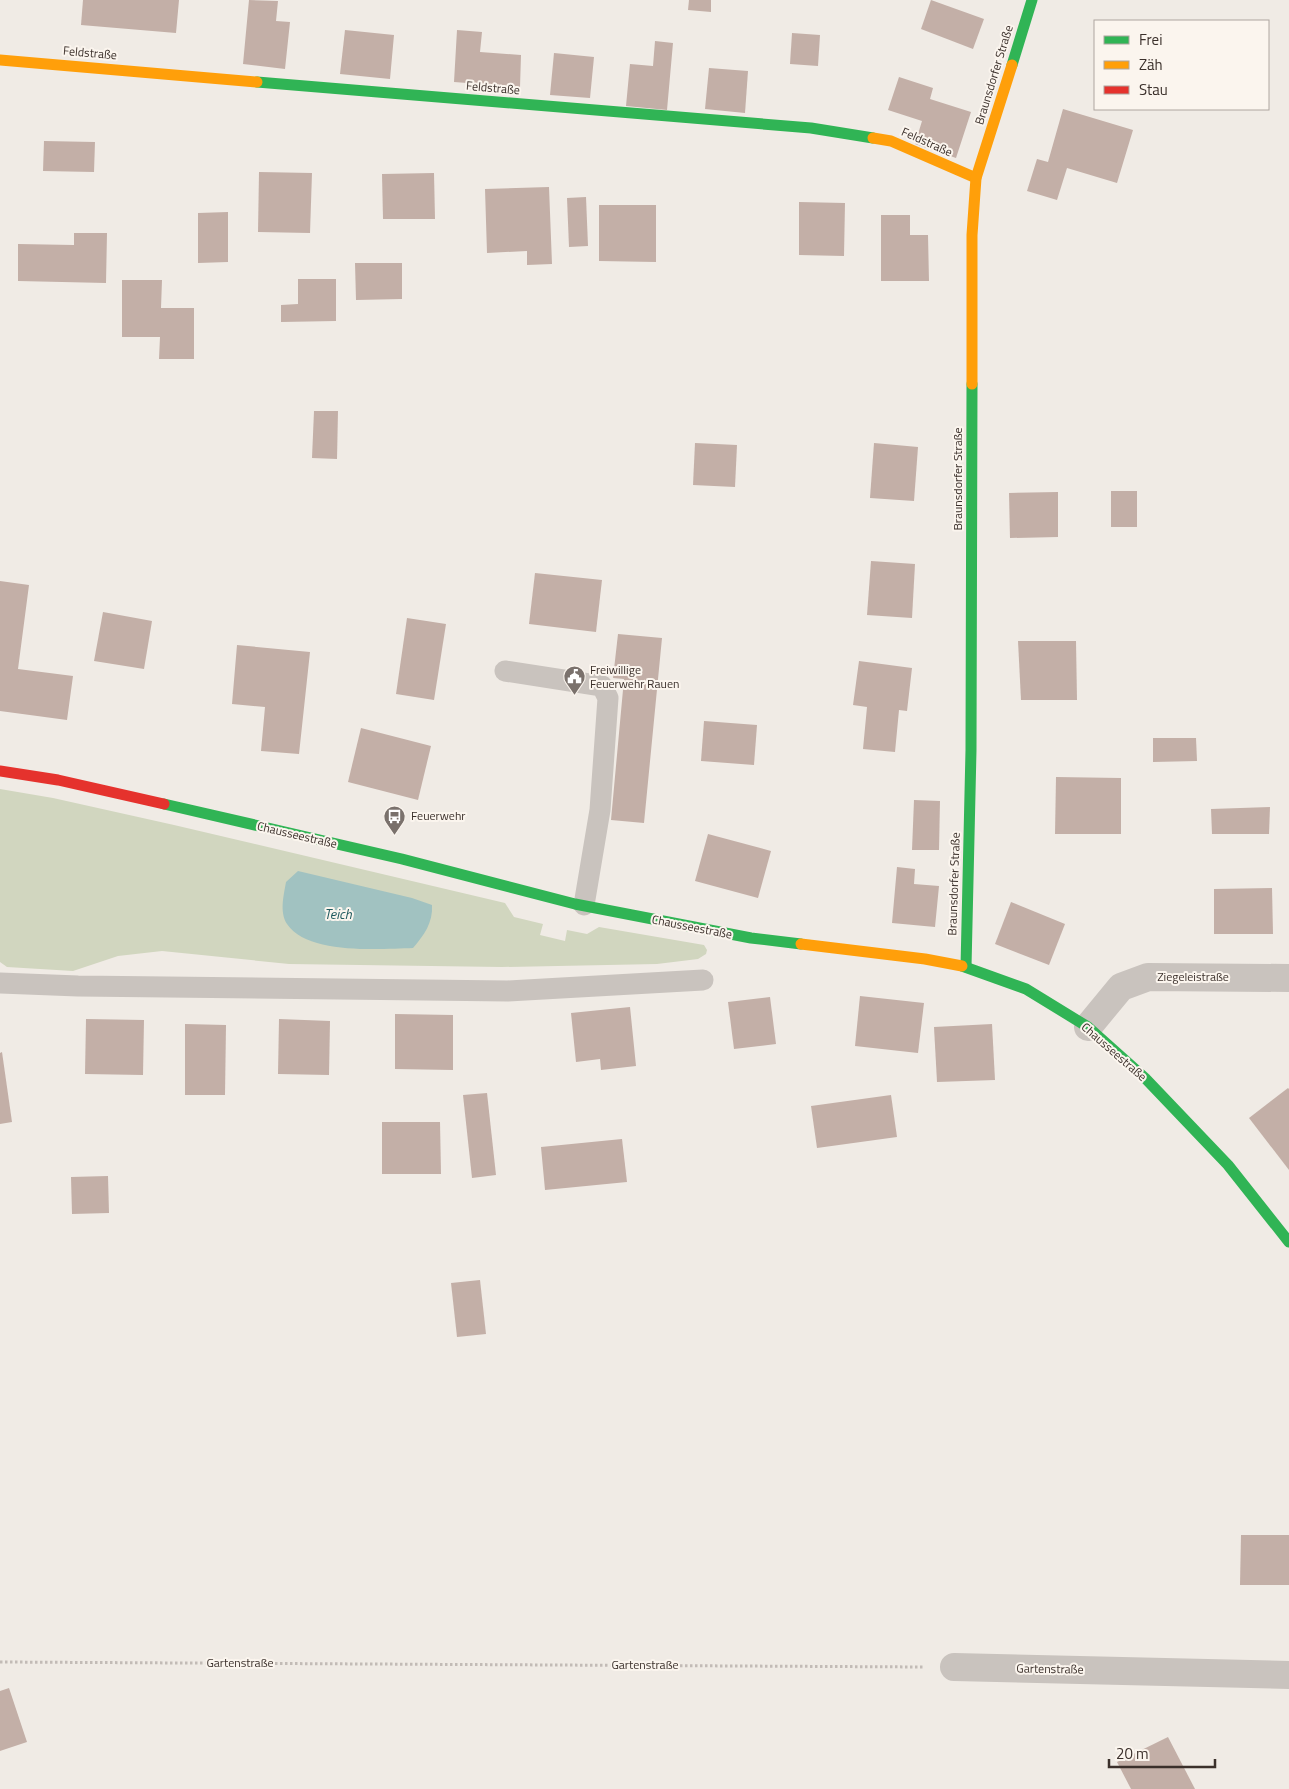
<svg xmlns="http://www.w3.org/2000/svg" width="1289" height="1789" font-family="'Titillium Web',sans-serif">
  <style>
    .green { fill: #d1d6bf }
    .water { fill: #a1c2c1 }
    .building { fill: #c3afa7 }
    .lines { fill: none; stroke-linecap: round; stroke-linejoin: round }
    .path { stroke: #c2bbb6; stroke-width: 3; stroke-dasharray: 2.5 2.5; stroke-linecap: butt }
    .lane { stroke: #c9c3be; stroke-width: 21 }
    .street { stroke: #c9c3be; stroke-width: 28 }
    .fast { stroke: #30b455; stroke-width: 11 }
    .slow { stroke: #ff9f0a; stroke-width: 11 }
    .jam { stroke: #e5322d; stroke-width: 11 }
    .labels { text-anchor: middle; stroke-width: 4; stroke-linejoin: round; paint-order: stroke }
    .street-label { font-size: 12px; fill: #3b302b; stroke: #fbf5ee }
    .poi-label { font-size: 12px; fill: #3b302b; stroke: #fbf5ee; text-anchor: start }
    .water-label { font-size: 14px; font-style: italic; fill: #1f5a5e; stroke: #fbf5ee }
  </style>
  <rect width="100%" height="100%" fill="#f0ebe5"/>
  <path class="green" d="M0,789L53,798L174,825L505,903L514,917L543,924L540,935L565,941L567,930L587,934L599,927L704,945L707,950L706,954L698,959L657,964L502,967L289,964L162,951L118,956L73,971L7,967L0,962Z"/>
  <path class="water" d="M298,871L412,898L432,905C433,923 424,935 413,948C379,949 308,955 287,924C279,912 284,894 286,882Z"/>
  <g class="building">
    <path d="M83,0H179L176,33L81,25Z"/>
    <path d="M249,0L278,1L276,21L290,22L285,69L243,64Z"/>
    <path d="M689,0H711V12L688,10Z"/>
    <path d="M931,0L984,19L973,49L921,29Z"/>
    <path d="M345,30L394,35L390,79L340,74Z"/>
    <path d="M457,30L482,32L480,52L521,55L520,87L454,82Z"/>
    <path d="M792,33L820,35L818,66L790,64Z"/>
    <path d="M655,41L673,43L667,110L626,106L630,64L653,66Z"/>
    <path d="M554,53L594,57L590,98L550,95Z"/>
    <path d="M709,68L748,71L745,113L705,109Z"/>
    <path d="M899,77L933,88L930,99L971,112L956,158L915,144L922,121L888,110Z"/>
    <path d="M1063,109L1133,130L1117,183L1067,168L1057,200L1027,191L1037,159L1048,162Z"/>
    <path d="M44,141L95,142L94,172L43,171Z"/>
    <path d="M259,172L312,173L310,233L258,232Z"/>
    <path d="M434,173L435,219H383L382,174Z"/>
    <path d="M549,187L552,264L527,265V251L487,253L485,189Z"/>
    <path d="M586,197L588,246L569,247L567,198Z"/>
    <path d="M799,202L845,203L844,256L799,255Z"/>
    <path d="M599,205H656V262L599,261Z"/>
    <path d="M228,212V262L198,263V213Z"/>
    <path d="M881,215H910V235H928L929,281H881Z"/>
    <path d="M74,233H107L106,283L18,281V244L74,245Z"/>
    <path d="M355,263H402V299L356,300Z"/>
    <path d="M298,279H336V321L281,322V305L298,304Z"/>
    <path d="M122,280H162L161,308H194V359H159L160,337H122Z"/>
    <path d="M314,411H338L337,459L312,458Z"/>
    <path d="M695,443L737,445L735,487L693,485Z"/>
    <path d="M874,443L918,447L914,501L870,498Z"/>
    <rect x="1111" y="491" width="26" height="36"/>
    <path d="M1058,492V537L1010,538L1009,493Z"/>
    <path d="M871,561L915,564L912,618L867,615Z"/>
    <path d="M535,573L602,580L596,632L529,624Z"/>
    <path d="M0,581L29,585L18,669L73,676L67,720L0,711Z"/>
    <path d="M103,612L152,621L144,669L94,661Z"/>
    <path d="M407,618L446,624L434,700L396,694Z"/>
    <path d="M618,634L662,638L644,823L611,820L624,679L613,678Z"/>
    <path d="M1018,641H1076L1077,700H1021Z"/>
    <path d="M237,645L310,652L299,754L261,751L265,707L232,704Z"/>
    <path d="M859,661L912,668L907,711L899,710L895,752L863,749L867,707L853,705Z"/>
    <path d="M704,721L757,725L754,765L701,761Z"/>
    <path d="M361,728L431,746L418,800L348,782Z"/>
    <path d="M1153,738H1196L1197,761L1153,762Z"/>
    <path d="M1056,777L1121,778V834H1055Z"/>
    <path d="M914,800L940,801L939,850H912Z"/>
    <path d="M1270,807L1269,834H1212L1211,809Z"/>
    <path d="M708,834L771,851L758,898L695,881Z"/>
    <path d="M897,867L915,869L914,884L939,886L935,927L892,923Z"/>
    <path d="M1272,888L1273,934H1214V889Z"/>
    <path d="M1011,902L1065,924L1049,965L995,944Z"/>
    <path d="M860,996L924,1003L918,1053L855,1046Z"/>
    <path d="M770,997L776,1044L734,1049L728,1002Z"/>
    <path d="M630,1007L636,1066L601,1070L600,1059L576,1062L571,1013Z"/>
    <path d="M395,1014L453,1015V1070L395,1069Z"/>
    <path d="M86,1019L144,1020L143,1075L85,1074Z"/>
    <path d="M279,1019L330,1021L329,1075L278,1074Z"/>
    <path d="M185,1024L226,1025L225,1095H185Z"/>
    <path d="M992,1024L995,1080L937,1082L934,1027Z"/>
    <path d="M2,1052L12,1122L0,1124V1053Z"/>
    <path d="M1288,1088L1289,1089V1170L1249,1118Z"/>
    <path d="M487,1093L496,1175L472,1178L463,1095Z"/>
    <path d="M891,1095L897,1137L817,1148L811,1106Z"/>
    <path d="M382,1122H440L441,1174H382Z"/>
    <path d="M622,1139L627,1182L545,1190L541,1147Z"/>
    <path d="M108,1176L109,1213L72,1214L71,1177Z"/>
    <path d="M480,1280L486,1334L457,1337L451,1283Z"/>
    <path d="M1241,1535H1289V1585H1240Z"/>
    <path d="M9,1688L27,1742L0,1751V1691Z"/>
    <path d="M1168,1737L1195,1789H1131L1117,1762Z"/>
  </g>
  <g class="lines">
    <path class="path" d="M0,1662L924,1667"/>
    <g class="lane">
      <path d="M505,671L602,686L608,698L600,810L584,905"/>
      <path d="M0,983L78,986L508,991L703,980"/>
    </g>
    <g class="street">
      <path d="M1088,1027L1121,987L1148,977L1289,978"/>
      <path d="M954,1667L1289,1675"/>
    </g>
    <g class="fast">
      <path d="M1012,65L1032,0"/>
      <path d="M257,82L811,128L873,138"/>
      <path d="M164,804L402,859L575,904L751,938L801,944"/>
      <path d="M962,966L1026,989L1088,1027L1145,1078L1228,1165L1289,1242"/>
      <path d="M966,967L971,750L972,384"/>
    </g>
    <g class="slow">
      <path d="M0,60L257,82"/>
      <path d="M873,138L891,141L976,178"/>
      <path d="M972,384V235L976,178L1012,65"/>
      <path d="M801,944L925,959L962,966"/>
    </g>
    <path class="jam" d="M0,771L58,780L164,804"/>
  </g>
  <defs>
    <symbol id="civic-pin" viewBox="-11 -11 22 30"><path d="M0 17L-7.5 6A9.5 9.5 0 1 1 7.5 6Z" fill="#7a716c" stroke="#fbf5ee"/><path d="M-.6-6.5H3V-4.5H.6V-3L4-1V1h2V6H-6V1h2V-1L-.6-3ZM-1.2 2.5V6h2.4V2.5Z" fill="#fff"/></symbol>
    <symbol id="bus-pin" viewBox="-11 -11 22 30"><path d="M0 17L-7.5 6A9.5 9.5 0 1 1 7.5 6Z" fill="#7a716c" stroke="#fbf5ee"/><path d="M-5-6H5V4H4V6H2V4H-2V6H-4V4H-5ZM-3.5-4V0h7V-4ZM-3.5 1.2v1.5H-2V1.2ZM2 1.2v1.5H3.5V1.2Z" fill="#fff"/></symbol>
  </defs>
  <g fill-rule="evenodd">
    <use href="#civic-pin" x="562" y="664" width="25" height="34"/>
    <use href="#bus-pin" x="382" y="804" width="25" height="34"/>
  </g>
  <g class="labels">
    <g class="street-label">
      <text transform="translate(90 53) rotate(5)" y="4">Feldstraße</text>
      <text transform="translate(994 75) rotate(-73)" y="4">Braunsdorfer Straße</text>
      <text transform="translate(493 88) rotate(5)" y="4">Feldstraße</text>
      <text transform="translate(927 142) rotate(24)" y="4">Feldstraße</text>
      <text transform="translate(958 479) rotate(-90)" y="4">Braunsdorfer Straße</text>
      <text transform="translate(297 835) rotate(13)" y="4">Chausseestraße</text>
      <text transform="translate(954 884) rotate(-88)" y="4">Braunsdorfer Straße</text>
      <text transform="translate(692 927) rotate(11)" y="4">Chausseestraße</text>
      <text x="1193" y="981">Ziegeleistraße</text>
      <text transform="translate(1114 1052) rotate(41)" y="4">Chausseestraße</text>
      <text x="240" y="1667">Gartenstraße</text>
      <text x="645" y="1669">Gartenstraße</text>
      <text transform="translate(1050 1669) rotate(1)" y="4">Gartenstraße</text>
    </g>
    <g class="poi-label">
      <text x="590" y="674">Freiwillige<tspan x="590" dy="14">Feuerwehr Rauen</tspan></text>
      <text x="411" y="820">Feuerwehr</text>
    </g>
    <g class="water-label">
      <text x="338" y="919">Teich</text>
    </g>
  </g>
  <rect x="1094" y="20" width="175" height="90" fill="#fbf5ee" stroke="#aea6a0"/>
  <rect x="1104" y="36" width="25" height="8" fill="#30b455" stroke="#aea6a0"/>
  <text x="1139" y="45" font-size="15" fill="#3b302b">Frei</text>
  <rect x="1104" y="61" width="25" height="8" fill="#ff9f0a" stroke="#aea6a0"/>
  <text x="1139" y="70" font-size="15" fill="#3b302b">Zäh</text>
  <rect x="1104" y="86" width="25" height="8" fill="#e5322d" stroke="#aea6a0"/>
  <text x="1139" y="95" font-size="15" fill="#3b302b">Stau</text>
  <path d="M1109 1759v8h106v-8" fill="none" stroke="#3b302b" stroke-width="2.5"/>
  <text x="1116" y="1759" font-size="15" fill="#3b302b" stroke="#fbf5ee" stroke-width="4" paint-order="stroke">20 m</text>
</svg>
